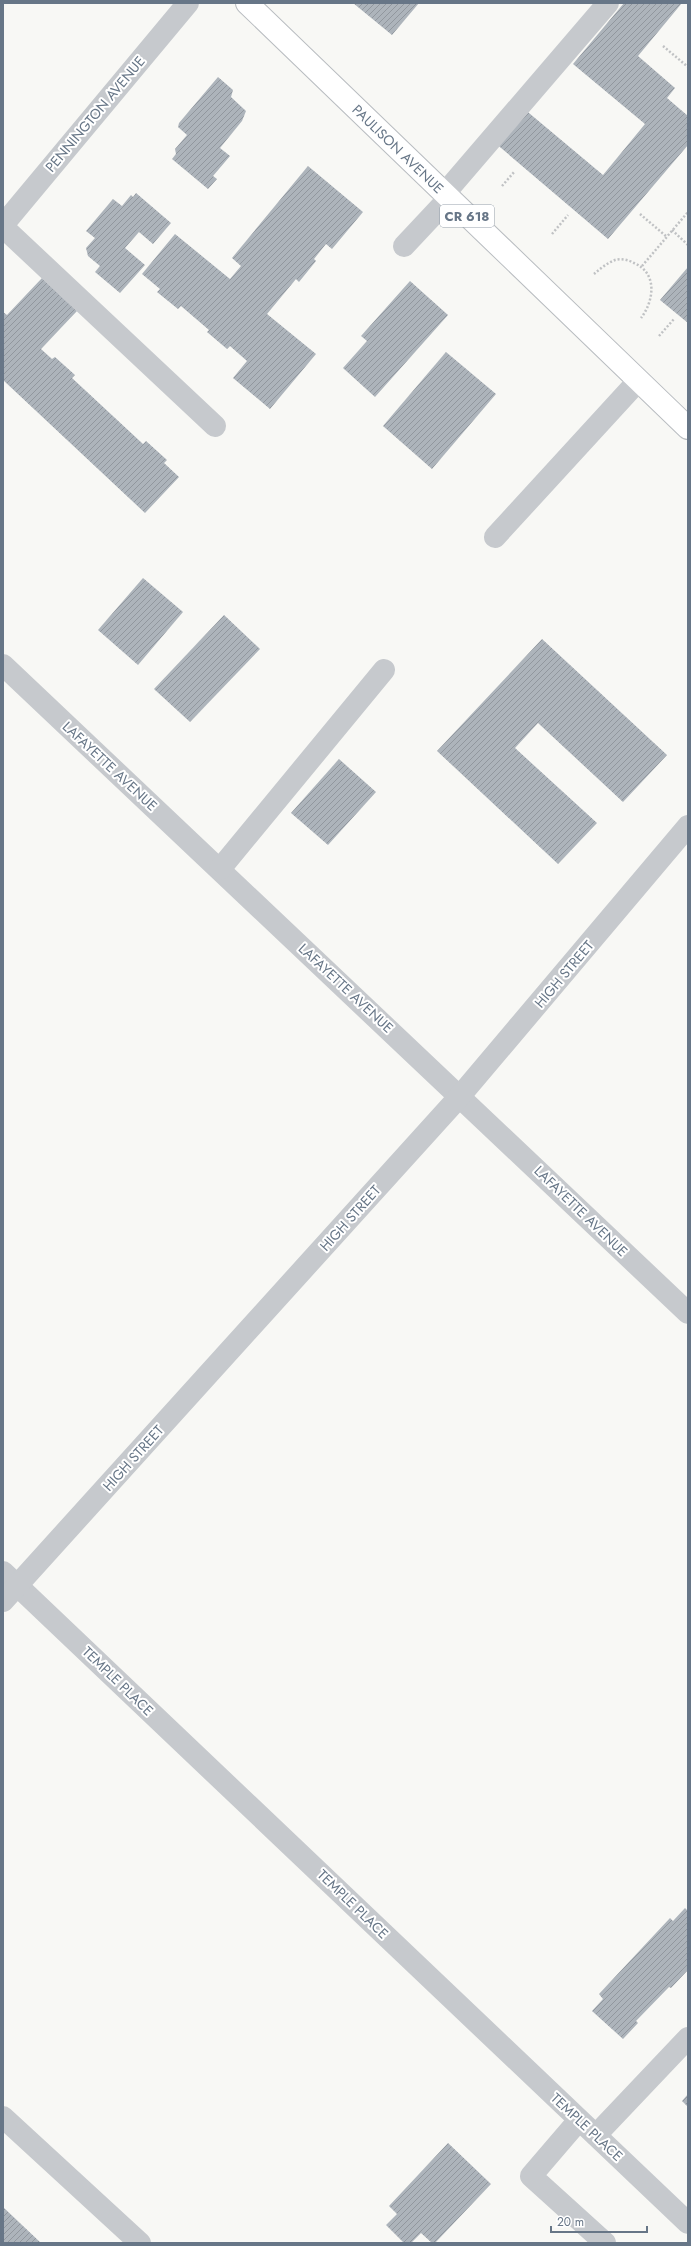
<svg xmlns="http://www.w3.org/2000/svg" width="691" height="2246" font-family="Jost,sans-serif">
  <style>
    .building { fill: url(#building-hatch) }
    .lines { fill: none; stroke-linecap: round; stroke-linejoin: round }
    .major-casing { stroke: #b9bdc1; stroke-width: 24 }
    .path { stroke: #c0c2c4; stroke-width: 2.5; stroke-dasharray: 2 2; stroke-linecap: butt }
    .minor { stroke: #c6c9cd; stroke-width: 22 }
    .major { stroke: #fff; stroke-width: 22 }
    .labels { text-anchor: middle; stroke-width: 4; stroke-linejoin: round; paint-order: stroke }
    .shield { fill: #fff; stroke: #959fab; stroke-width: 1 }
    .shield-label { font-size: 13px; font-weight: bold; fill: #677687 }
    .street-label { font-size: 14px; fill: #677687; stroke: #fff }
  </style>
  <defs>
    <pattern id="building-hatch" width="6" height="6" patternUnits="userSpaceOnUse"><rect width="6" height="6" fill="#adb4bb"/><path d="M-1 1l2-2M0 6l6-6M5 7l2-2" fill="none" stroke="#91979e"/></pattern>
  </defs>
  <rect width="100%" height="100%" fill="#f8f8f5"/>
  <g class="building">
    <path d="M353,3H419L392,35Z"/>
    <path d="M624,3H682L638,56L675,88L667,98L688,116V145L608,239L494,142L523,108L603,175L645,124L573,64Z"/>
    <path d="M218,77L233,90L231,97L246,111L242,121L220,148L230,156L213,176L217,179L208,189L172,159L176,154L175,149L187,135L178,127L179,123Z"/>
    <path d="M308,166L363,212L332,249L326,244L314,259L316,261L299,282L296,279L267,314L316,354L270,409L233,378L247,361L230,346L227,349L207,332L209,330L181,306L178,309L157,292L160,289L142,274L175,234L230,279L241,266L232,258Z"/>
    <path d="M136,193L171,223L153,244L139,232L125,248L145,265L120,293L95,272L100,266L88,256L86,248L95,238L86,231L113,199L122,206L131,195L133,197Z"/>
    <path d="M688,267V323L660,300Z"/>
    <path d="M42,278L77,311L41,349L52,359L55,357L75,375L72,378L143,444L146,441L167,460L164,463L179,477L145,513L3,380V312L7,315Z"/>
    <path d="M410,281L448,315L375,397L343,368L367,341L361,336Z"/>
    <path d="M446,352L496,394L432,469L383,426Z"/>
    <path d="M143,578L183,612L138,665L98,630Z"/>
    <path d="M224,615L260,649L190,722L154,689Z"/>
    <path d="M542,639L667,755L623,802L538,723L515,748L597,823L558,864L437,751Z"/>
    <path d="M339,759L376,792L328,845L291,813Z"/>
    <path d="M685,1908L688,1911V1970L671,1988L669,1987L636,2021L638,2023L623,2039L592,2011L603,1999L599,1994L670,1918L673,1921Z"/>
    <path d="M688,2094V2107L682,2101Z"/>
    <path d="M448,2143L491,2184L435,2243H432L421,2233L411,2243H404L386,2225L397,2214L389,2206Z"/>
    <path d="M3,2207L41,2243H3Z"/>
  </g>
  <g class="lines">
    <defs>
      <path id="major" d="M247,3L688,428"/>
    </defs>
    <use href="#major" class="major-casing"/>
    <g class="path">
      <path d="M663,46L688,67"/>
      <path d="M502,186L515,171"/>
      <path d="M640,214L667,237"/>
      <path d="M672,230L688,245"/>
      <path d="M552,234L568,215"/>
      <path d="M642,266L688,212"/>
      <path d="M594,274C600,269 607,263 615,260C621,258 629,260 634,263C658,273 654,301 641,318"/>
      <path d="M659,336L674,319"/>
    </g>
    <g class="minor">
      <path d="M445,193L608,3"/>
      <path d="M3,225L188,3"/>
      <path d="M3,227L215,426"/>
      <path d="M404,246L449,198"/>
      <path d="M495,537L638,381"/>
      <path d="M3,665L688,1313"/>
      <path d="M220,869L384,670"/>
      <path d="M3,1572L688,2223"/>
      <path d="M3,1601L460,1096L688,826"/>
      <path d="M3,2117L140,2243"/>
      <path d="M579,2120L531,2176L605,2243"/>
      <path d="M596,2135L688,2038"/>
    </g>
    <use href="#major" class="major"/>
  </g>
  <g class="labels">
    <rect class="shield" x="440" y="205" width="54" height="22" rx="3"/>
    <g class="shield-label">
      <text x="467" y="221">CR 618</text>
    </g>
    <g class="street-label">
      <text transform="translate(95 114) rotate(-50)" y="5">PENNINGTON AVENUE</text>
      <text transform="translate(398 149) rotate(44)" y="5">PAULISON AVENUE</text>
      <text transform="translate(110 766) rotate(43)" y="5">LAFAYETTE AVENUE</text>
      <text transform="translate(564 974) rotate(-50)" y="5">HIGH STREET</text>
      <text transform="translate(346 988) rotate(43)" y="5">LAFAYETTE AVENUE</text>
      <text transform="translate(581 1211) rotate(44)" y="5">LAFAYETTE AVENUE</text>
      <text transform="translate(350 1218) rotate(-48)" y="5">HIGH STREET</text>
      <text transform="translate(133 1458) rotate(-48)" y="5">HIGH STREET</text>
      <text transform="translate(118 1681) rotate(44)" y="5">TEMPLE PLACE</text>
      <text transform="translate(353 1904) rotate(44)" y="5">TEMPLE PLACE</text>
      <text transform="translate(587 2127) rotate(43)" y="5">TEMPLE PLACE</text>
    </g>
  </g>
  <rect width="691" height="2246" fill="none" stroke="#677687" stroke-width="8"/>
  <path d="M551 2226v6h96v-6" fill="none" stroke="#677687" stroke-width="2"/>
  <text x="557" y="2226" font-size="12" fill="#677687" stroke="#ffffff" stroke-width="3" paint-order="stroke">20 m</text>
</svg>
